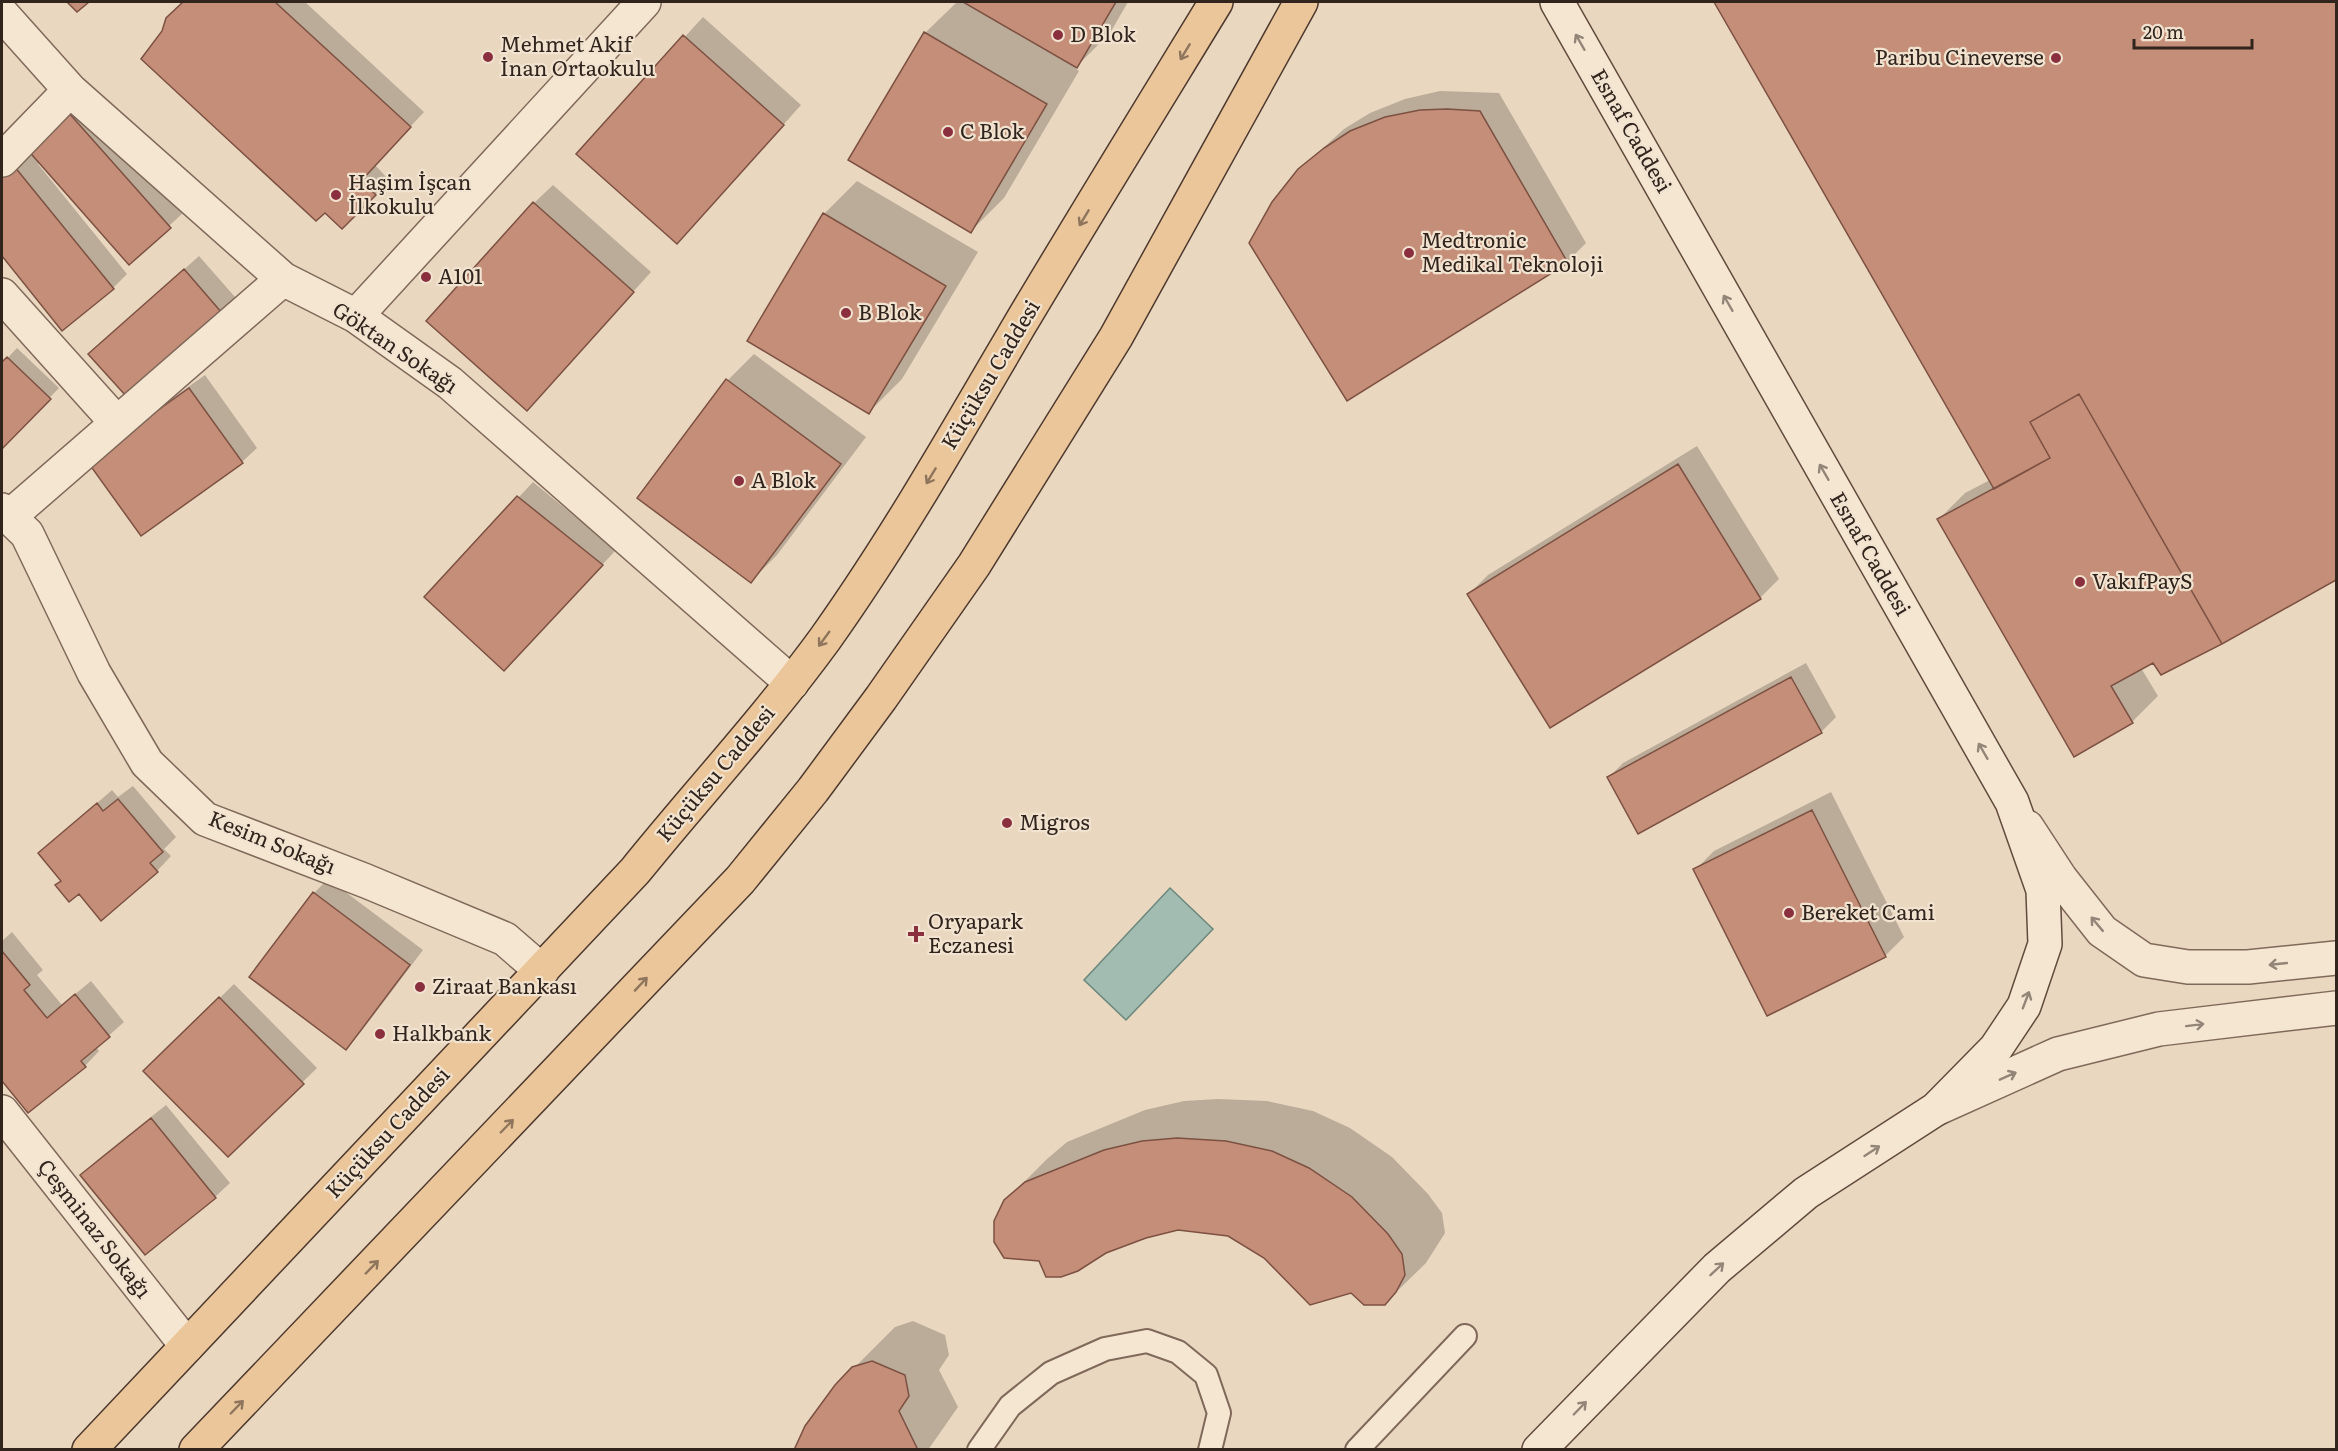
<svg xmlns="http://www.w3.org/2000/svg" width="2338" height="1451" font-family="Literata,serif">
  <rect width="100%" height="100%" fill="#e9d7c0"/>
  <path fill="#a3bcb1" stroke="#6b887d" stroke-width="1.5" d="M1170,888L1213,929L1126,1020L1084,980Z"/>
  <path fill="#0003" d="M185,2H305L424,112L375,165L389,180L342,227L163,31L167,19Z
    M957,2H1128L1110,33L1075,68L1079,71L1004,198L971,231L925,33Z
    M1716,2H2336V578L2222,643L2154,661L2141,668L2158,696L2132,722L1939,519L1965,493L1990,480Z
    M703,17L801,105L696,223L578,154Z
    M1440,91L1499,93L1586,243L1567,262L1347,399L1299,170L1344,129L1370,113L1405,99Z
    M83,98L184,212L129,263L40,162L38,164L127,274L113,288L62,328L2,253V175Z
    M857,181L978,252L902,379L869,412L824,214Z
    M553,185L651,272L527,409L534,203Z
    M199,256L235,297L221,312L90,354Z
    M17,348L59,388L2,447V364Z
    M754,354L866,437L777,555L751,581L639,498L728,380Z
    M205,375L257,448L242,462L104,447Z
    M1697,446L1779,579L1760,598L1469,594L1488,575Z
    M533,482L616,550L518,655L426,597Z
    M1806,663L1836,717L1821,732L1608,778L1623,763Z
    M133,786L176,837L164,849L171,856L157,871L79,892L63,880L40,853L112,790L118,797Z
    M1831,792L1904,937L1885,956L1695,870L1714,851Z
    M328,879L423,950L360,1033L346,1048L314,893Z
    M12,932L43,970L37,975L62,1005L91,981L124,1022L96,1047L99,1051L85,1066L28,1111L2,1079V941Z
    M234,984L317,1068L228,1155L145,1071Z
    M1218,1099L1267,1101L1313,1111L1350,1128L1392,1157L1428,1194L1442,1213L1445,1233L1426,1263L1385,1303L1265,1257L1228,1234L1178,1229L1040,1259L1006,1200L1047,1159L1067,1142L1145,1110L1184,1101Z
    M166,1105L230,1183L215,1197L145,1253L82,1175L96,1161Z
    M913,1321L945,1335L949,1355L939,1370L958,1407L928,1450H796L854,1368L895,1327Z"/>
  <path fill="#c48e79" stroke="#7d5142" stroke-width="1.5" d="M67,2H89L77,12Z
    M183,2H275L411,127L362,180L376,195L342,229L325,213L316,221L141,59L162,31L166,18Z
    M963,2H1116L1077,68Z
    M1714,2H2336V580L2222,644L2079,394L2030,422L2050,458L1994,489Z
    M924,32L1047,104L971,233L848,160Z
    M683,35L784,125L677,244L576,154Z
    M1447,109L1480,111L1568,263L1347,401L1249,243L1272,202L1298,169L1324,148L1350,131L1385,117L1420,110Z
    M68,112L171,228L129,265L26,148Z
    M14,166L114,289L62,331L2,256V176Z
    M533,202L634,292L527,411L426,321Z
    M823,213L946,286L869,414L747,341Z
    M184,269L222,313L126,396L88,354Z
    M7,357L51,399L2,449V362Z
    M726,379L841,464L751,583L637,498Z
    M189,388L243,463L141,536L87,461Z
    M2079,394L2222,644L2161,675L2153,663L2111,686L2133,723L2074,757L1937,519L2050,458L2030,422Z
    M1678,464L1761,599L1550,728L1467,594Z
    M517,496L603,565L504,671L424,597Z
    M1791,677L1822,733L1638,834L1607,777Z
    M118,799L163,852L150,863L158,872L101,921L79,894L69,902L55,885L61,881L38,853L97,803L103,811Z
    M1812,810L1886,957L1767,1016L1693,869Z
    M313,892L410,965L346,1050L249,977Z
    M2,951L30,985L24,990L47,1018L75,994L110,1037L81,1061L86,1067L28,1113L2,1081Z
    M219,997L304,1084L228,1157L143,1071Z
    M151,1118L216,1198L145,1255L80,1175Z
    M1177,1138L1226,1141L1272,1151L1309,1168L1352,1197L1388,1234L1402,1254L1405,1275L1396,1292L1385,1305H1364L1351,1293L1310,1305L1264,1258L1228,1236L1178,1230L1146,1238L1106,1253L1078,1271L1061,1277H1046L1039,1261L1004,1258L994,1242V1221L1004,1200L1025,1182L1104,1150L1142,1141Z
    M872,1361L905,1375L909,1396L899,1411L918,1450H794L805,1426L835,1385L852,1367Z"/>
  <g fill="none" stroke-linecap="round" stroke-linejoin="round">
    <defs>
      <path id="service" d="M979,1450L1010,1406L1051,1373L1105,1349L1147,1341L1178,1352L1206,1375L1219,1413L1210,1450
        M1357,1450L1465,1336"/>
      <path id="minor" d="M2,14L70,90L283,279L356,316L450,383L792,683
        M2,160L70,90
        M2,295L117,423
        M356,316L644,2
        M2,510L27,534L94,673L147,763L205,819L366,881L505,939L542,971
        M9,517L283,279
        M2,1112L187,1346"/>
      <path id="tertiary" d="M2027,827L2061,879L2102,931L2144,960L2188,967H2248L2336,958
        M1938,1108L2058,1054L2159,1029L2336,1008"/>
      <path id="secondary" d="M1539,1450L1717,1268L1806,1193L1936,1109L1996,1048L2024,1006L2045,944L2043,890L2012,802L1557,2"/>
      <path id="primary" d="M89,1450L635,871C698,793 766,720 825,639C896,539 957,432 1019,326C1084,217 1150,110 1216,2
        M196,1450L740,880L813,790L881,698L974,565L1116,337L1301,2"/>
    </defs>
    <use href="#service" stroke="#80695a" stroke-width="26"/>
    <use href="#minor" stroke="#80695a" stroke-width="36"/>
    <use href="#tertiary" stroke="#80695a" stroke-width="36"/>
    <use href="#secondary" stroke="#624b3d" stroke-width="36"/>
    <use href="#primary" stroke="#4e392e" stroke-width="36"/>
    <use href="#service" stroke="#f5e6d2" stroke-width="22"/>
    <use href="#minor" stroke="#f5e6d2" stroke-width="33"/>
    <use href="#tertiary" stroke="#f5e6d2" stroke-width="33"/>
    <use href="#secondary" stroke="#f5e6d2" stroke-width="33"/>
    <use href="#primary" stroke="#eac69a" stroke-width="33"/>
  </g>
  <defs><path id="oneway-shaft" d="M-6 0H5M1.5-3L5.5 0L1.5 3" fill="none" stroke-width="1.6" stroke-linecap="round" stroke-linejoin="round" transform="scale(1.5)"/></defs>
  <g stroke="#938578">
    <use href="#oneway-shaft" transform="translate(1580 42) rotate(-120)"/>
    <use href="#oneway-shaft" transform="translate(1728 303) rotate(-120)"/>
    <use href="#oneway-shaft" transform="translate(1824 472) rotate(-120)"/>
    <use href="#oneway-shaft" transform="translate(1983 751) rotate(-120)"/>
    <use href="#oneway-shaft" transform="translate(2097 924) rotate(-130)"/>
    <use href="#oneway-shaft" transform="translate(2278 964) rotate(174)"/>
    <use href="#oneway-shaft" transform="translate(2026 1000) rotate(-69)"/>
    <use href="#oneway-shaft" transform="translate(2195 1025) rotate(-7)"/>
    <use href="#oneway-shaft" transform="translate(2008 1076) rotate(-24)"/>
    <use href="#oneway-shaft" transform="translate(1872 1151) rotate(-33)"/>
    <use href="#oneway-shaft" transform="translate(1717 1269) rotate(-43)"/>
    <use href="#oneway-shaft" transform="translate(1580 1408) rotate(-46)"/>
  </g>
  <g stroke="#8e755c">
    <use href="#oneway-shaft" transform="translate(1185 52) rotate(121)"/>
    <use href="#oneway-shaft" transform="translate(1084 218) rotate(121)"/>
    <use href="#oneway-shaft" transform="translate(931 476) rotate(121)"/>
    <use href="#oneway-shaft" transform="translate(824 639) rotate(126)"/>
    <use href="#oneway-shaft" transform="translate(641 984) rotate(-47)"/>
    <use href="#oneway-shaft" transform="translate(507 1126) rotate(-46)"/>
    <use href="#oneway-shaft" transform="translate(372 1267) rotate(-46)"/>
    <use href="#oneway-shaft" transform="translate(237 1407) rotate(-46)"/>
  </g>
  <g fill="#8a2f3d" stroke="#f1e3cf" stroke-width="2">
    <circle cx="1058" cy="35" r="6"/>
    <circle cx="488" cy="57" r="6"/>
    <circle cx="2056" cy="58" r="6"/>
    <circle cx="948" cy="132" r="6"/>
    <circle cx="336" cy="195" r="6"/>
    <circle cx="1409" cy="253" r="6"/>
    <circle cx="426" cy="277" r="6"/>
    <circle cx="846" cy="313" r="6"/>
    <circle cx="739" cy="481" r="6"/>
    <circle cx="2080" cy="582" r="6"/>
    <circle cx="1007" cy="823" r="6"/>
    <circle cx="1789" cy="913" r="6"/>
    <path d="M913 925h6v6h6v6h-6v6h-6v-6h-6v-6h6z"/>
    <circle cx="420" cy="987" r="6"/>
    <circle cx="380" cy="1034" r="6"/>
  </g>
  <g text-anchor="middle" stroke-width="4.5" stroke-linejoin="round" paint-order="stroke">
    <g font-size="21" fill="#31241d" stroke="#f1e3cf" text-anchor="start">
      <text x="1070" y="42">D Blok</text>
      <text x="500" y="52">Mehmet Akif<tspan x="500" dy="24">İnan Ortaokulu</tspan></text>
      <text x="2044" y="65" text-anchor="end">Paribu Cineverse</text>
      <text x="960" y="139">C Blok</text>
      <text x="348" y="190">Haşim İşcan<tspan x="348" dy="24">İlkokulu</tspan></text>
      <text x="1421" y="248">Medtronic<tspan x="1421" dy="24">Medikal Teknoloji</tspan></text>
      <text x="438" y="284">A101</text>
      <text x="858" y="320">B Blok</text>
      <text x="751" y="488">A Blok</text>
      <text x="2092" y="589">VakıfPayS</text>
      <text x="1019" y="830">Migros</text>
      <text x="1801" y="920">Bereket Cami</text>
      <text x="928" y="929">Oryapark<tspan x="928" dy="24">Eczanesi</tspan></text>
      <text x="432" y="994">Ziraat Bankası</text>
      <text x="392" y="1041">Halkbank</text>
    </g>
    <g font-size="21" fill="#31241d" stroke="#f1e3cf">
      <text transform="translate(1631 131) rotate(60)" y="7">Esnaf Caddesi</text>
      <text transform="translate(395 348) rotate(34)" y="7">Göktan Sokağı</text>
      <text transform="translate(991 375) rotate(-59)" y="7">Küçüksu Caddesi</text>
      <text transform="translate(1870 554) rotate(60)" y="7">Esnaf Caddesi</text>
      <text transform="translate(716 774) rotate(-50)" y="7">Küçüksu Caddesi</text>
      <text transform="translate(272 843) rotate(22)" y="7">Kesim Sokağı</text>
      <text transform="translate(388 1133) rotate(-47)" y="7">Küçüksu Caddesi</text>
      <text transform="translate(94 1229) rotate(52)" y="7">Çeşminaz Sokağı</text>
    </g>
  </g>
  <rect width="2338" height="1451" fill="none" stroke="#31241d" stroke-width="6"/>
  <path d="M2134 39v9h118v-9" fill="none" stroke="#31241d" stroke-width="3"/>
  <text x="2143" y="39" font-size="18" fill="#31241d" stroke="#f1e3cf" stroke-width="4.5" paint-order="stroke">20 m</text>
</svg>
